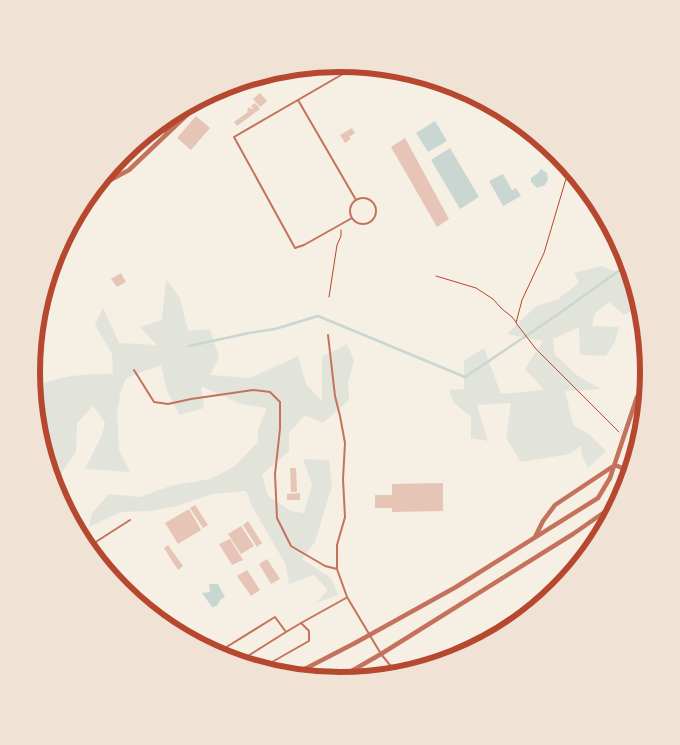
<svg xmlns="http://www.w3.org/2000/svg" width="680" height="745" font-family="Mulish,sans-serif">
  <rect width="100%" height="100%" fill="#f6efe4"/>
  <path fill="#e2e4dc" d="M601,266L630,277L636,309L624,315L609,302L595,313L592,326L619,327L615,342L606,356L580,355L579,327L553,339L555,355L578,376L601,389L565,391L573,425L589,434L606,451L588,468L582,456L581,446L570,454L521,462L506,438L511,403L477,405L488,441L471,438V417L454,403L449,390L464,389V361L484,348L501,394L544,390L525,369L543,341L507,334L535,307L558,299L579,283L574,273Z
    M166,279L180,298L188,331L210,329L219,357L210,375L250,378L298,356L306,384L322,401V357L347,344L354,360L348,383L349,400L323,423L305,415L289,433V451L262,475L268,496L291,511L304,513L312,485L303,459L329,460L332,486L315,542L302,559L331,578L338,595L316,603L328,590L314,575L289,584L286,565L252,506L246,491L212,494L177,506L150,511L121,512L89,527L92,513L109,494L140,497L170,486L210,479L234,467L258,442V430L267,408L241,404L201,386L204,408L179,415L166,388L161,365L126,378L120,395L117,415L119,450L130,472L85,469L102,435L105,423L93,406L77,423L76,452L61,474L50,469L34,387C61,375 84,374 113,374L112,354L95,325L103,308L119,343L157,345L140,327L162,320Z"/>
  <path fill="#c9d6d2" d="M435,121L447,141L428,152L416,133Z
    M450,148L479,197L460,209L431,160Z
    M541,169L547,173L548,179L545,185L537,188L531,182V178L538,173Z
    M503,174L512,190L516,188L521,196L503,206L489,181Z
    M209,584H218L225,597L220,600L217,606L212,607L202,593L210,592Z"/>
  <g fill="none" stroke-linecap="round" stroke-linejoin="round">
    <path stroke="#c9d6d2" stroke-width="2.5" d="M189,346L249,333L275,329L318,316L465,377L557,315L627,265"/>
  </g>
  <path fill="#e6c5b7" d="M260,93L267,101L260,107L253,99Z
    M255,103L260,109L237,126L234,122L248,112L247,110L249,107L251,109L253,108L251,106Z
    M196,116L210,128L191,150L177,138Z
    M352,128L355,133L349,137L351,139L345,143L340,135Z
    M405,138L449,219L437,227L391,147Z
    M121,273L126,282L117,287L111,279Z
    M290,468H296L297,492H291Z
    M443,483V511L392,512V508H375V495H392V484Z
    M300,493V500H287V494Z
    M195,505L208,525L203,528L190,508Z
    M189,509L201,530L178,544L165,523Z
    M248,521L262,543L257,547L243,525Z
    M241,526L254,546L241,554L228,534Z
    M230,539L243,560L232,565L219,544Z
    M168,545L183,566L178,570L164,548Z
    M267,559L280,579L271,584L259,564Z
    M247,570L260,590L251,596L237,576Z"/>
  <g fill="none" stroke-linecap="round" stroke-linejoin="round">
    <path stroke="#b5482f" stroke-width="1" d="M559,155L568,172L544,253L522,300L516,323L536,349L619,432
      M436,276L476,288L493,299L501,308L512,317L516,322
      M329,297L337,245L341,236V230"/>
    <path stroke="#c5725c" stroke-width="2" d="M298,100L356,200
      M350 211a13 13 0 1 1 26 0a13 13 0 1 1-26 0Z
      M352,218L304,245L295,248L234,137L355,67
      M328,335L335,396L340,416L345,443L343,479L345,517L337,545V569L347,597L381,654L394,670
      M134,370L154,402L168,404L191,399L253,390L270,392L280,402V429L275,474L277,518L291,546L325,566L337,569
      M91,545L130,520
      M286,632L301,623
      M224,658L220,651L275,617L286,632L240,661
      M265,666L309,641V631L301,623L346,598"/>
    <path stroke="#c5725c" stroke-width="4.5" d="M154,132L169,130
      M101,185L129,170L190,112L197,104
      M535,537L543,521L555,505L615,465L629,471
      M297,673L355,643L456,587L598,498L610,478L637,397L645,391
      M336,680L381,654L573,534L606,511L624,491L626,486"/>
  </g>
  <path d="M0 0H680V745H0ZM40 372a300 300 0 1 1 600 0a300 300 0 1 1-600 0Z" fill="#f1e2d6" fill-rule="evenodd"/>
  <path fill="none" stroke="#b5482f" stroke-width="6" d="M40 372a300 300 0 1 1 600 0a300 300 0 1 1-600 0Z"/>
</svg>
